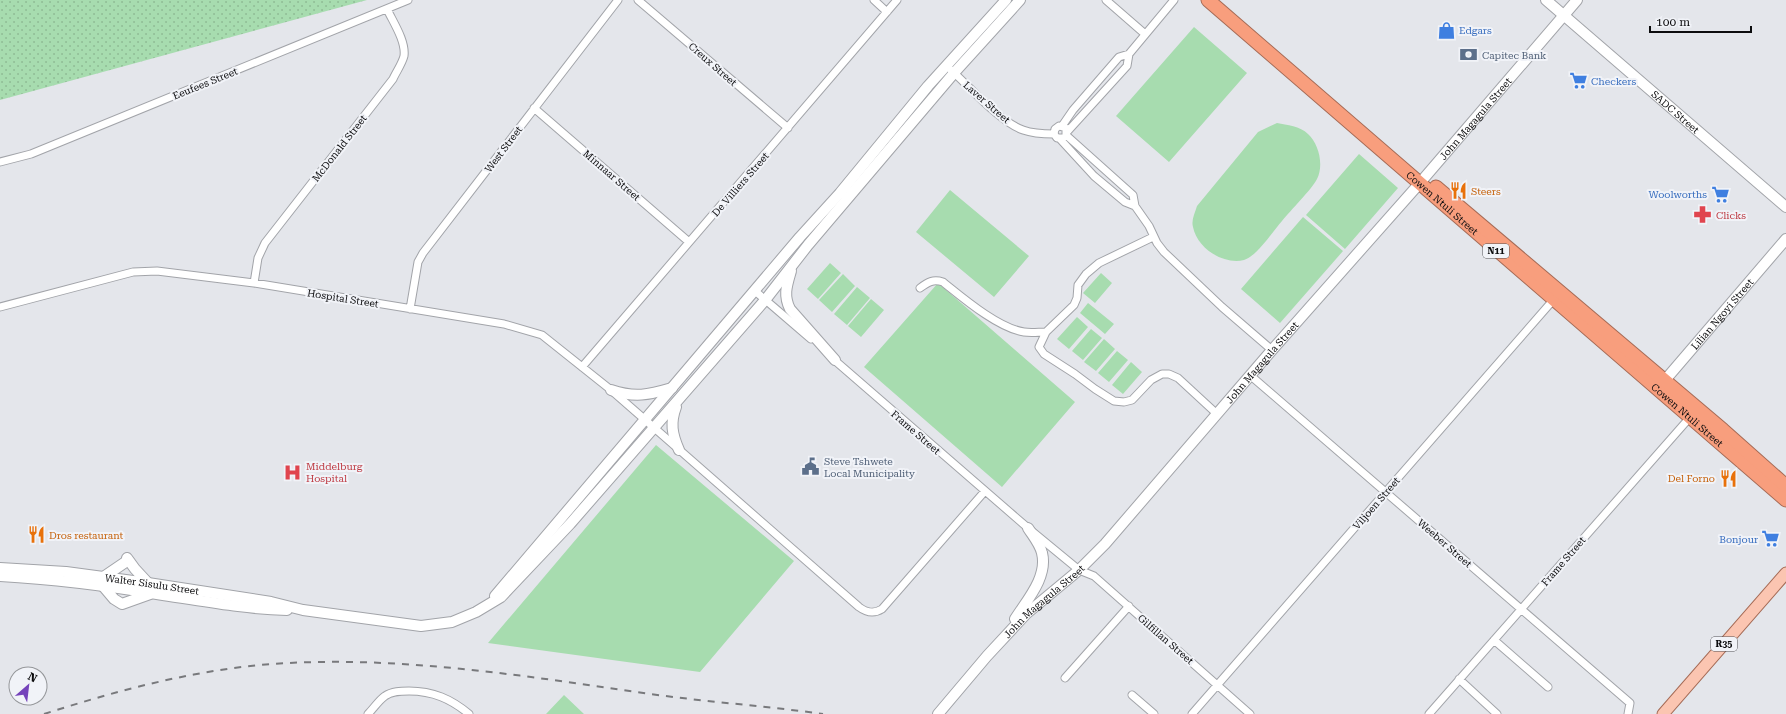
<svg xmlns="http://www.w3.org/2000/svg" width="1786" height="714" font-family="'Roboto Serif',serif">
  <defs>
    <pattern id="grass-dots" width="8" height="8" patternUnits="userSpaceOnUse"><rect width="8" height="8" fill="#a7dcaf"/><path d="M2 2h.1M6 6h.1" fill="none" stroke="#8fbc95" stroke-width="1.8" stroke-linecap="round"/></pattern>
  </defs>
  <rect width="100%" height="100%" fill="#e4e6eb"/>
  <path fill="url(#grass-dots)" d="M0,0H367L0,100Z"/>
  <path fill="#a7dcaf" d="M1194,27L1247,73L1169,162L1116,116Z
    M1277,123C1287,125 1300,126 1308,134C1319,144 1324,165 1317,179C1312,189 1290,211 1282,221C1273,231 1257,256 1244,260C1223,265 1197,248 1193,227C1191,220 1195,213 1197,206L1258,132Z
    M1359,154L1398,188L1345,249L1306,215Z
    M950,190L1029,256L994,297L916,232Z
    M1303,217L1343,251L1280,323L1241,289Z
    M830,263L841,273L818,299L807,289Z
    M1101,273L1112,283L1095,303L1083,293Z
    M843,274L855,286L832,312L819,300Z
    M938,283L1075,402L1002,487L864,367Z
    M857,287L870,298L847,325L834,314Z
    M871,299L884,310L861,337L848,326Z
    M1088,303L1114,324L1105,334L1080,313Z
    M1077,317L1088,327L1069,349L1057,339Z
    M1091,329L1102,338L1083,360L1072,351Z
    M1104,339L1115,349L1096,371L1084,362Z
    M1117,351L1128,360L1109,382L1098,373Z
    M1131,362L1142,372L1123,394L1112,385Z
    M656,445L794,561L700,672L488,643Z
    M564,695L584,714H546Z"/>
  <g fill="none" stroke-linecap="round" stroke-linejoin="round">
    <defs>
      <path id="street" d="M638,0L788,128
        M874,0L887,12
        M1106,0L1145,34
        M951,70C970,87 1000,122 1023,130C1034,134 1044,134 1054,134
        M534,108L689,242
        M1062,126L1073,110L1119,57L1129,54
        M1067,132L1127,66L1129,54L1174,0
        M1063,138H1057L1054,134L1055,129L1059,126L1066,128V135L1133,195L1135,206
        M1060,139L1094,176L1125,202L1135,206L1149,226L1157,243L1164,252L1222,307L1272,350
        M0,162L31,154L408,0
        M1153,237L1099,263L1086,274L1078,285L1077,298L1074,305L1046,332L1039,347L1044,354L1075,374L1095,389L1114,401L1124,402L1132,400L1151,380L1162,374H1169L1178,378L1217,414
        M254,283L258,258L265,243L393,79C396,72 402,64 404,56C406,41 393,22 387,9
        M920,288C928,282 933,279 943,282C963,298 998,328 1024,332C1031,333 1039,332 1046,332
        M755,291L811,339
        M0,307L133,272L157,271L254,283L504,324L542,335L611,390L859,607C867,613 874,614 882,609L985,491
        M410,309L418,262L423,253L618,0
        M832,358L1028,528L1079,570L1094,576L1250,714
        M582,367L897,0
        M1251,376L1630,703L1628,714
        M1494,640L1548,687
        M1065,678L1129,606
        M1459,679L1497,714
        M1132,695L1154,714
        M368,714C374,708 379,700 385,696C392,691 401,691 409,691C433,691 451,699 469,714
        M1192,714L1555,298
        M1429,714L1692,415"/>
      <g id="secondary">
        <path id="s1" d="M1546,0L1786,207"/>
        <path d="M791,271C787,285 783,295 790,309L835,360"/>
        <path id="s2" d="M1660,386L1786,239"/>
        <path d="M611,390C635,398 648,395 672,388"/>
        <path d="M676,407C670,423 672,434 679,450"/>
        <path d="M127,558L135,569L148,583"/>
        <path id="s3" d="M0,568L66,572L148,583L271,602L303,610L421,626L452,622L476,612L501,597L570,524L766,299L808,245L954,73L1020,0"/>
        <path d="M0,576C55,579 109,586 163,595C204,601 245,609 287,610"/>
        <path d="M102,578L127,561"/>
        <path d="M103,586L114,599L122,604L150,594"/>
        <path d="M495,596L800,237L840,193L928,86L1006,0"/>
        <path d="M1015,619C1027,600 1048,577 1042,553C1040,544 1033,536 1028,528"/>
        <path id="s4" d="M938,714L987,656L1026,614L1079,570L1105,544L1272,350L1419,184L1577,0"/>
      </g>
      <path id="primary" d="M1663,714L1786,573"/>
      <g id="highway">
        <path id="s5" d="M1208,0L1786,500"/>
        <path d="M1436,187L1723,430L1786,486"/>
      </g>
    </defs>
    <use href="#street" stroke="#a2a4a9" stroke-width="9"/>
    <use href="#secondary" stroke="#a2a4a9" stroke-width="12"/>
    <use href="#primary" stroke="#a56b56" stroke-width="13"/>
    <use href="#highway" stroke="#a56b56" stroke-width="15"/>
    <use href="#street" stroke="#fff" stroke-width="7"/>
    <use href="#secondary" stroke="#fff" stroke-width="10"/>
    <use href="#primary" stroke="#fbc5b1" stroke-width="11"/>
    <use href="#highway" stroke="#f89e7d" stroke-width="13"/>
    <path stroke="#78797c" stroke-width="2" stroke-dasharray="7 7" stroke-linecap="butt" d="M44,714C119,690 194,670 272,664C399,655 525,676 650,694C708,702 766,706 823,714"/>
  </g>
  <defs>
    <symbol id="shop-bare" viewBox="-9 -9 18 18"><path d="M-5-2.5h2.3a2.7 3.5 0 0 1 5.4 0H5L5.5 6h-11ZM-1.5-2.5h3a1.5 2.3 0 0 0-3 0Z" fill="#3f7fe0" stroke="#f1f3f8" stroke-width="2.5" paint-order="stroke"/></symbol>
    <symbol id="bank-bare" viewBox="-9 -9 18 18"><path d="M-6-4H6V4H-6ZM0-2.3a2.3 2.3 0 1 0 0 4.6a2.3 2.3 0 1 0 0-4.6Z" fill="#5c6f8a" stroke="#f1f3f8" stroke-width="2.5" paint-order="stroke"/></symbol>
    <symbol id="supermarket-bare" viewBox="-9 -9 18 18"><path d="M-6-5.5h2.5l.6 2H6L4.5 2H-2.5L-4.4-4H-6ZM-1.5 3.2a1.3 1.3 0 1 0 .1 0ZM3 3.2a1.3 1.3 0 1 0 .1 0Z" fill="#3f7fe0" stroke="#f1f3f8" stroke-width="2.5" paint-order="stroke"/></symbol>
    <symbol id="restaurant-bare" viewBox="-9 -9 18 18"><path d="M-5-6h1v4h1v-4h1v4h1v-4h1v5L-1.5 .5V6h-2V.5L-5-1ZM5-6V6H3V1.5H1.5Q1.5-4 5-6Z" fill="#e8710a" stroke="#f1f3f8" stroke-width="2.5" paint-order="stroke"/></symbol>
    <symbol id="pharmacy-bare" viewBox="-9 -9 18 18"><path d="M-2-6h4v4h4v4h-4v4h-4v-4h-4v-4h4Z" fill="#e0444e" stroke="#f1f3f8" stroke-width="2.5" paint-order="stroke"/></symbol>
    <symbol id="civic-bare" viewBox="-9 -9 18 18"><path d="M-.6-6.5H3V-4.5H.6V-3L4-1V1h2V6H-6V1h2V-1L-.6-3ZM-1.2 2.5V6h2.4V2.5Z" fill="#5c6f8a" stroke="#f1f3f8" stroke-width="2.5" paint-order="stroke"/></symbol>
    <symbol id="hospital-bare" viewBox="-9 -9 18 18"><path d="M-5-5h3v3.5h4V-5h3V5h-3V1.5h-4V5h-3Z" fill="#e0444e" stroke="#f1f3f8" stroke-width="2.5" paint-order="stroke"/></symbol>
  </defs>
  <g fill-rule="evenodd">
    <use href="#shop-bare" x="1434" y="18" width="25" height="25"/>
    <use href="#bank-bare" x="1456" y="42" width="25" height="25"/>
    <use href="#supermarket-bare" x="1566" y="68" width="25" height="25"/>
    <use href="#restaurant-bare" x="1446" y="178" width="25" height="25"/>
    <use href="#supermarket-bare" x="1708" y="182" width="25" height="25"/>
    <use href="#pharmacy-bare" x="1690" y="202" width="25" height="25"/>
    <use href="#civic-bare" x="798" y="454" width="25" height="25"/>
    <use href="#hospital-bare" x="280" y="460" width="25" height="25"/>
    <use href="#restaurant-bare" x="1716" y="466" width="25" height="25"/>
    <use href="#restaurant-bare" x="24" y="522" width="25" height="25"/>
    <use href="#supermarket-bare" x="1758" y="526" width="25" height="25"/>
  </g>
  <g text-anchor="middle" stroke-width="4" stroke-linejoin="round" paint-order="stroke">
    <g fill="#f1f3f8" stroke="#515154" stroke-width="1">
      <rect x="1483" y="244" width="26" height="14" rx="3"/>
      <rect x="1711" y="637" width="26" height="14" rx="3"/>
    </g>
    <g font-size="9" font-weight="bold" fill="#0c0c0e">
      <text x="1496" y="254">N11</text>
      <text x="1724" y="647">R35</text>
    </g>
    <g font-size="10" fill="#366cbe" stroke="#f1f3f8" text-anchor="start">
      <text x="1459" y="34">Edgars</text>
      <text x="1591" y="85">Checkers</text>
      <text x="1707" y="198" text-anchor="end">Woolworths</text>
      <text x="1758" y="543" text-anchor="end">Bonjour</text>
    </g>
    <g font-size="10" fill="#4e5e75" stroke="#f1f3f8" text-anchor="start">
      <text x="1482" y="59">Capitec Bank</text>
      <text x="824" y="465">Steve Tshwete<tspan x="824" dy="12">Local Municipality</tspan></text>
    </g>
    <g font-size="10" fill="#0c0c0e" stroke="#f1f3f8">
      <text transform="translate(713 64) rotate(41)" y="4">Creux Street</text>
      <text transform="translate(205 83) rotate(-22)" y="4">Eeufees Street</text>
      <text transform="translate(987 102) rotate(41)" y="4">Laver Street</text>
      <text dy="4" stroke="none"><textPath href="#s1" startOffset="171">SADC Street</textPath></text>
      <text dy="4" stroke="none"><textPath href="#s4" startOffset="803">John Magagula Street</textPath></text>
      <text transform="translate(339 148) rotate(-52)" y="4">McDonald Street</text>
      <text transform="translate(503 149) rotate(-53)" y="4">West Street</text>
      <text transform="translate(612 175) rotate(41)" y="4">Minnaar Street</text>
      <text transform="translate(740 184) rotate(-49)" y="4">De Villiers Street</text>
      <text dy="4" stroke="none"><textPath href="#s5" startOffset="310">Cowen Ntuli Street</textPath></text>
      <text transform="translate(343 298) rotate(9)" y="4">Hospital Street</text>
      <text dy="4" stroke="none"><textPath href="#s2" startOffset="95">Lilian Ngoyi Street</textPath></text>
      <text dy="4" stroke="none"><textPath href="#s4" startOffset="479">John Magagula Street</textPath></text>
      <text dy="4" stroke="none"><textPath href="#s5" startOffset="634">Cowen Ntuli Street</textPath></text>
      <text transform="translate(916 432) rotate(41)" y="4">Frame Street</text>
      <text transform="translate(1376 503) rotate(-49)" y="4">Viljoen Street</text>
      <text transform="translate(1445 543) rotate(41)" y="4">Weeber Street</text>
      <text transform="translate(1563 561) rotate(-49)" y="4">Frame Street</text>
      <text dy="4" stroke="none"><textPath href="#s3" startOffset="153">Walter Sisulu Street</textPath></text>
      <text dy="4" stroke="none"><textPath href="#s4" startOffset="155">John Magagula Street</textPath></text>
      <text transform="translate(1166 639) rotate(41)" y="4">Gilfillan Street</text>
    </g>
    <g font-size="10" fill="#c56008" stroke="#f1f3f8" text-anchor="start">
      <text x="1471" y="195">Steers</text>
      <text x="1715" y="482" text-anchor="end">Del Forno</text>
      <text x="49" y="539">Dros restaurant</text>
    </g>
    <g font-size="10" fill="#be3a42" stroke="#f1f3f8" text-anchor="start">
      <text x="1716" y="219">Clicks</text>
      <text x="306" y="470">Middelburg<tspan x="306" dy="12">Hospital</tspan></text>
    </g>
  </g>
  <g transform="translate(28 686) rotate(28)"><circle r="19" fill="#f1f3f8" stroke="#95979a"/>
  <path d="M0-3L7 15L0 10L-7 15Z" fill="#7543bb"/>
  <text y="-6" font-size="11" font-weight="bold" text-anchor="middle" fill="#0c0c0e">N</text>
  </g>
  <path d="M1650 26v6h101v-6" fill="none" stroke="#0c0c0e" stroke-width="2"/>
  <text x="1656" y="26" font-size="12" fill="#0c0c0e" stroke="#f1f3f8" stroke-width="3" paint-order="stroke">100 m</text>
</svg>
